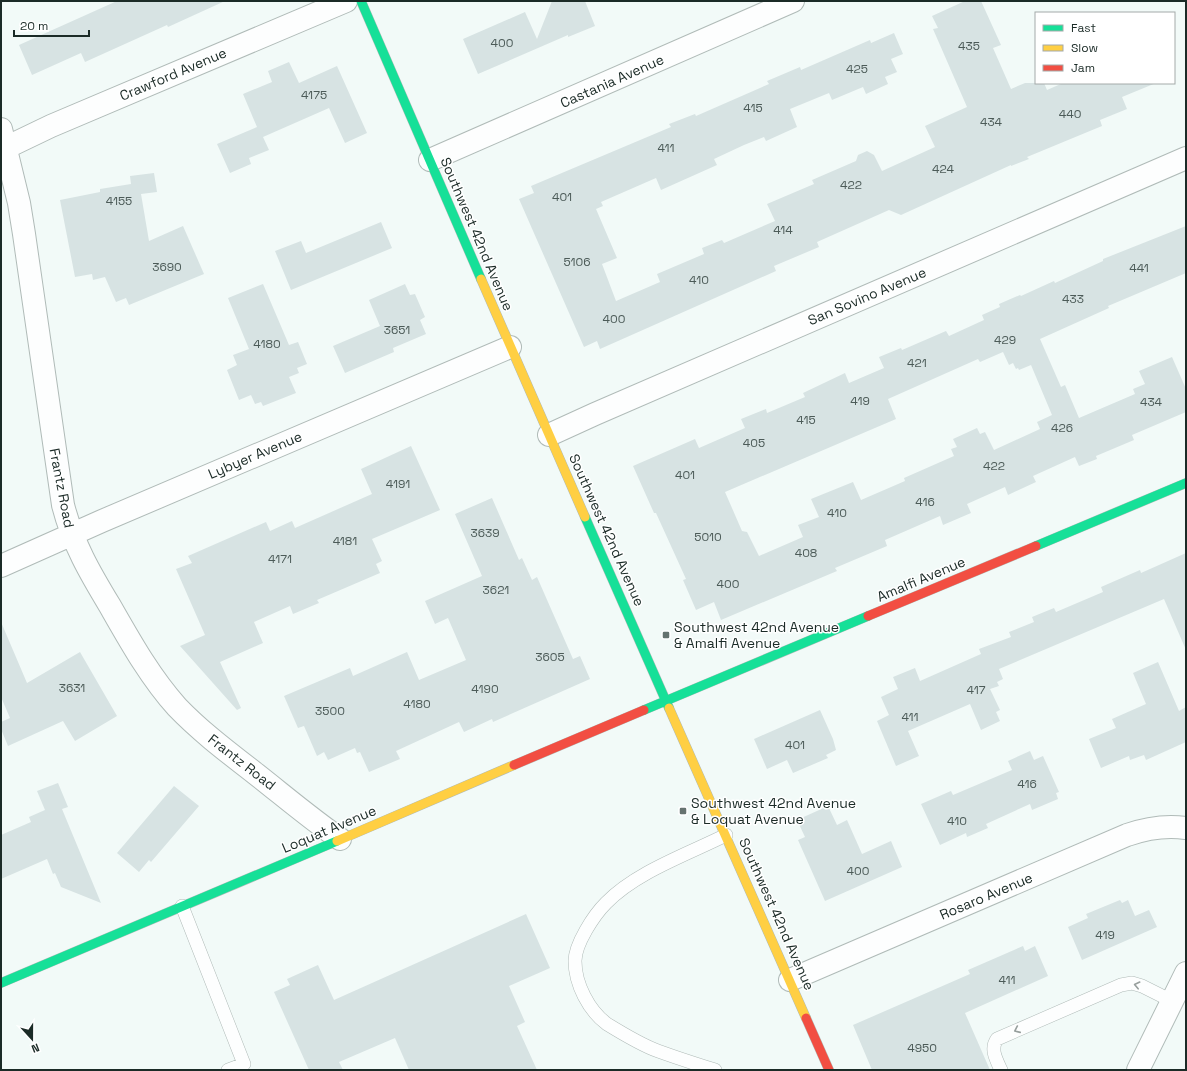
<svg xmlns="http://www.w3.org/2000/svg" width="1187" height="1071" font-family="'Space Grotesk',sans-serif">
  <rect width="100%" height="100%" fill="#f2faf8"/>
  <path fill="#d7e3e3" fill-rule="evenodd" d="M117,1H225L168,27L167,25L85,62L81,53L32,75L19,45Z
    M552,1H585L595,26L568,37V35L478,74L463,39L525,12L537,39Z
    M965,1H981L1001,45L993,48L1011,89L1025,83H1044L1047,90L1063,83H1156L1122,97L1127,109L1100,120L1102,126L1027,157L1029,159L1011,166V165L901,215L889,210L817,242L819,247L774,266L776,271L600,349L597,341L584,347L519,199L534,193L531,186L671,127L669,124L695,114L696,116L769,84L767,81L800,67L801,70L870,40L871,43L894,33L903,54L891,59L897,72L885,77L888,84L866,94L863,87L832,100L829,93L790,109L797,127L766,141L764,137L744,145L714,159L717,165L661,190L656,178L601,202L603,206L596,209L617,258L602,264L616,301L660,282L657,274L704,254L702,248L722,240L724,243L775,221L767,204L814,184L812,180L856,161L858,155L867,151L874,155L882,171L935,147L925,126L967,107L933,29L938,28L932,16Z
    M289,62L299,83L337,66L367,133L345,143L329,108L263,137L269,150L249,158L251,164L230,173L217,144L257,127L243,94L272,82L268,71Z
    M154,173L157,192L141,194L149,241L183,226L204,274L129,305L126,298L116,302L105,277L93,280L92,274L75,277L60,200L100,192V189L131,184L130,176Z
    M381,222L392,248L291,290L275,251L301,241L306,253Z
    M1186,226V273L1108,306L1109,308L1040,339L1061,387L1065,385L1079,418L1135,394L1133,389L1145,384L1139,371L1172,357L1186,389V412L1132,435L1134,440L1096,456L1097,459L1079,466L1075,457L1033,476L1036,482L1008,495L1005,487L967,504L971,513L943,525L940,516L885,540L887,546L835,568L837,571L721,620L714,602L696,610L683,580L686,579L656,513H654L633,466L695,439L699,448L745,428L741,419L766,409L767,413L805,397L803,393L845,373L849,383L884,368L879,357L901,348L902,350L946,331L949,336L984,320L982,315L1000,307L999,304L1020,295L1021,296L1054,281L1055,283L1103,261V259ZM1003,352L1009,365L1013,363L1016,369L1018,368L1019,370L1031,365L1052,415L1037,422L1040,429L994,450L985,432L980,434L977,428L953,439L957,447L951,449L954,456L904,478L905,481L861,500L853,482L811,499L819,517L798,525L803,537L759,556L747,532L742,531L725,492L896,419L888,399L978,359L980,362Z
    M263,284L289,345L298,342L307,364L297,368L299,373L289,377L296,393L263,406L261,402L255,404L251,395L239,400L227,370L237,365L233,355L249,349L228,298Z
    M405,284L410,295L415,294L425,317L420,320L426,334L393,348L394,352L345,373L333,346L380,326L369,300Z
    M411,446L440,510L372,539L382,561L376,564L380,573L317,600L319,603L293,614L290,606L254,622L263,643L220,662L241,708L237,710L180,646L205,635L176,569L192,563L188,556L266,522L270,531L292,521L295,528L372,494L361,469Z
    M492,498L519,560L522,558L532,580L537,577L573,659L580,656L590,679L493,722L492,719L464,732L459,722L396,751L400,759L369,772L360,752L357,753L355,748L328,760L324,752L317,756L304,726L298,728L284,696L350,668L353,676L407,652L419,680L466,660L448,618L435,624L425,601L482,576L455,514Z
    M1186,553V650L1164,599L999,669L1003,679L997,682L999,686L990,689L1000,710L996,712L1000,721L981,730L970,704L908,731L919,756L896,766L877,721L889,715L881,697L898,689L893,677L915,668L920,681L981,654L979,649L1011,637L1009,632L1034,622L1032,617L1054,608L1056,612L1103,592L1101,587L1140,570L1141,573Z
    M1,622L27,683L80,652L117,716L75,741L63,721L8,746L1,729V722L10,718L1,697Z
    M1158,662L1179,711L1186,707V742L1146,760L1144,755L1130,760L1129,756L1101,768L1089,739L1116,728L1112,719L1146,704L1133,673Z
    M820,710L833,739L836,750L826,755L828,758L793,773L787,760L767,769L754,739Z
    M1030,751L1034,760L1043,756L1059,792L1056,793L1058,799L1032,810L1030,804L986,824L988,828L967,837L966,833L940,845L921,804L951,791L953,795L1012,770L1008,761Z
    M58,783L68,807L62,809L101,903L61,887L55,873L53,874L47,859L1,879V835L31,822L29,817L45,810L37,791Z
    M174,786L199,806L151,862L149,860L139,872L117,853Z
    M828,806L837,825L847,820L862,854L891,841L902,867L825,901L798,840L805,837L797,820Z
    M1120,900L1122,903L1128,900L1135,916L1149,910L1157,927L1082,960L1068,927L1088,918L1086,914Z
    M526,914L550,968L509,986L525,1022L517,1026L537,1070H409L395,1038L339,1062L343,1070H309L274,992L290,985L287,979L318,965L334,1000Z
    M1023,946L1025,951L1035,946L1048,976L965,1013L990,1070H872L853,1025L970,974L968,970Z"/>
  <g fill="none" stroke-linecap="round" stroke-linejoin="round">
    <defs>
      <path id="lane" d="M182,906L244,1064L228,1070
        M715,1070C696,1064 677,1058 658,1051C644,1046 620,1032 607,1024C589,1011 575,984 575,961C575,944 594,915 606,903C636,872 688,854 726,835
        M1001,1070C996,1059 990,1049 997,1039L1121,985L1132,983L1142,986L1172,1001"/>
      <path id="street" d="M1,129L19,203L24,234L63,505C73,544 90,573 110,606C130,641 150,677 177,707C201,732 229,753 256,774C284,796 311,819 340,839
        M1,150L51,126L346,1
        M430,160L793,1
        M549,435L595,414L1186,158
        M1,566L102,521L510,347
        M790,980L1127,835C1147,828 1165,825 1186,828
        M1138,1070L1186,973"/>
      <path id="fast" d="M361,1L481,279
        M585,517L669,708
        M1036,546L1186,483
        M644,710L868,616
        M1,983L337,841"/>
      <path id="slow" d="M481,279L585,517
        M669,708L806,1018
        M337,841L514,765"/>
      <path id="jam" d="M868,616L1036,546
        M514,765L644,710
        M806,1018L829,1070"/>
    </defs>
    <use href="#lane" stroke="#b0bbb8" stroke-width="14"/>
    <use href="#street" stroke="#b0bbb8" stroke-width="24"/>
    <use href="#fast" stroke="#b0bbb8" stroke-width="10"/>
    <use href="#slow" stroke="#b0bbb8" stroke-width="10"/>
    <use href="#jam" stroke="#b0bbb8" stroke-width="10"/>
    <use href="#lane" stroke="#fdfefe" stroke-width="13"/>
    <use href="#street" stroke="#fdfefe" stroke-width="22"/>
    <use href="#fast" stroke="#16e098" stroke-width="9"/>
    <use href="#slow" stroke="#ffcf43" stroke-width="9"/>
    <use href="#jam" stroke="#f24e42" stroke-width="9"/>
  </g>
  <defs><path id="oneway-chevron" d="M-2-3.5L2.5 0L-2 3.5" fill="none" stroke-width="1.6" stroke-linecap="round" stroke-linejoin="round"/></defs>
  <g stroke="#979f9d">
    <use href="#oneway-chevron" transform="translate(1137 985) rotate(-167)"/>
    <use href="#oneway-chevron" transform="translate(1017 1030) rotate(156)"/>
  </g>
  <g fill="#667370" stroke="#fff" stroke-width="1.5">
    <rect x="662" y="631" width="8" height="8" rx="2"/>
    <rect x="679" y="807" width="8" height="8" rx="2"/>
  </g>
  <g text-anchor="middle" stroke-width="3" stroke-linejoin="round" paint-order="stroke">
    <g font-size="12" fill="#4c5b58">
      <text x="502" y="47">400</text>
      <text x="969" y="50">435</text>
      <text x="857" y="73">425</text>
      <text x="314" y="99">4175</text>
      <text x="753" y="112">415</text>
      <text x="1070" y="118">440</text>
      <text x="991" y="126">434</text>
      <text x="666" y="152">411</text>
      <text x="943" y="173">424</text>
      <text x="851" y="189">422</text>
      <text x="562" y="201">401</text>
      <text x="119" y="205">4155</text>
      <text x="783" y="234">414</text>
      <text x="577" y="266">5106</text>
      <text x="167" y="271">3690</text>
      <text x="1139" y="272">441</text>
      <text x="699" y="284">410</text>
      <text x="1073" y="303">433</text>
      <text x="614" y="323">400</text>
      <text x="397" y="334">3651</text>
      <text x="1005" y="344">429</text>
      <text x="267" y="348">4180</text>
      <text x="917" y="367">421</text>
      <text x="860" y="405">419</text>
      <text x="1151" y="406">434</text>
      <text x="806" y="424">415</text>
      <text x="1062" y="432">426</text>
      <text x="754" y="447">405</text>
      <text x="994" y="470">422</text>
      <text x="685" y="479">401</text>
      <text x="398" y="488">4191</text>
      <text x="925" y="506">416</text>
      <text x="837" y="517">410</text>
      <text x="485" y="537">3639</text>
      <text x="708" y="541">5010</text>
      <text x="345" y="545">4181</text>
      <text x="806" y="557">408</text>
      <text x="280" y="563">4171</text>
      <text x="728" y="588">400</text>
      <text x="496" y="594">3621</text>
      <text x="550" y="661">3605</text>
      <text x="72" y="692">3631</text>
      <text x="485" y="693">4190</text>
      <text x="976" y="694">417</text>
      <text x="417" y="708">4180</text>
      <text x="330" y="715">3500</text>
      <text x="910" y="721">411</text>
      <text x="795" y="749">401</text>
      <text x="1027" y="788">416</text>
      <text x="957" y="825">410</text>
      <text x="858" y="875">400</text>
      <text x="1105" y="939">419</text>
      <text x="1007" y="984">411</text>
      <text x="922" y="1052">4950</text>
    </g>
    <g font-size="14" fill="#1b2b27" stroke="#fff">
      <text transform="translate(173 74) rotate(-23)" y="5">Crawford Avenue</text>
      <text transform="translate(612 81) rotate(-24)" y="5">Castania Avenue</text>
      <text transform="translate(477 234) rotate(67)" y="5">Southwest 42nd Avenue</text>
      <text transform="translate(867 296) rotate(-23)" y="5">San Sovino Avenue</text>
      <text transform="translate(255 455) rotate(-23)" y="5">Lybyer Avenue</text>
      <text transform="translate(62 488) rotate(79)" y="5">Frantz Road</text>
      <text transform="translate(607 530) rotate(66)" y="5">Southwest 42nd Avenue</text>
      <text transform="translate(921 579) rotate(-23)" y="5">Amalfi Avenue</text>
      <text transform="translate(242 762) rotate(38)" y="5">Frantz Road</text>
      <text transform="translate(329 829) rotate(-23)" y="5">Loquat Avenue</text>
      <text transform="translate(986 896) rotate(-23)" y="5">Rosaro Avenue</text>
      <text transform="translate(777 914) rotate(66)" y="5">Southwest 42nd Avenue</text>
    </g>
    <g font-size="14" fill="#1b2b27" stroke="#fff" text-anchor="start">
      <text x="674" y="632">Southwest 42nd Avenue<tspan x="674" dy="16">&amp; Amalfi Avenue</tspan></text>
      <text x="691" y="808">Southwest 42nd Avenue<tspan x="691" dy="16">&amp; Loquat Avenue</tspan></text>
    </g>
  </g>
  <rect width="1187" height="1071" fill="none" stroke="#1b2b27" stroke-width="4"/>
  <rect x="1035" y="12" width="140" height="72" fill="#ffffff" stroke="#a4aaa9"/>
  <rect x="1043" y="25" width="20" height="6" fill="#16e098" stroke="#a4aaa9"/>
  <text x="1071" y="32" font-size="12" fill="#1b2b27">Fast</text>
  <rect x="1043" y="45" width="20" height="6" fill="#ffcf43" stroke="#a4aaa9"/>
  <text x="1071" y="52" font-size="12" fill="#1b2b27">Slow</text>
  <rect x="1043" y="65" width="20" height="6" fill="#f24e42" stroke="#a4aaa9"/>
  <text x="1071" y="72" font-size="12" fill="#1b2b27">Jam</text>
  <g transform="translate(32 1039) rotate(159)" stroke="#ffffff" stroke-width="3" paint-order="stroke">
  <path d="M0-3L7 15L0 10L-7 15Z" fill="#1b2b27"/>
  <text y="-6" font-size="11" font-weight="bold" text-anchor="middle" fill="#1b2b27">N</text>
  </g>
  <path d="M14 30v6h75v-6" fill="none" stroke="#1b2b27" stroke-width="2"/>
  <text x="20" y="30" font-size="12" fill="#1b2b27" stroke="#ffffff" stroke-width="3" paint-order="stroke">20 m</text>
</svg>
